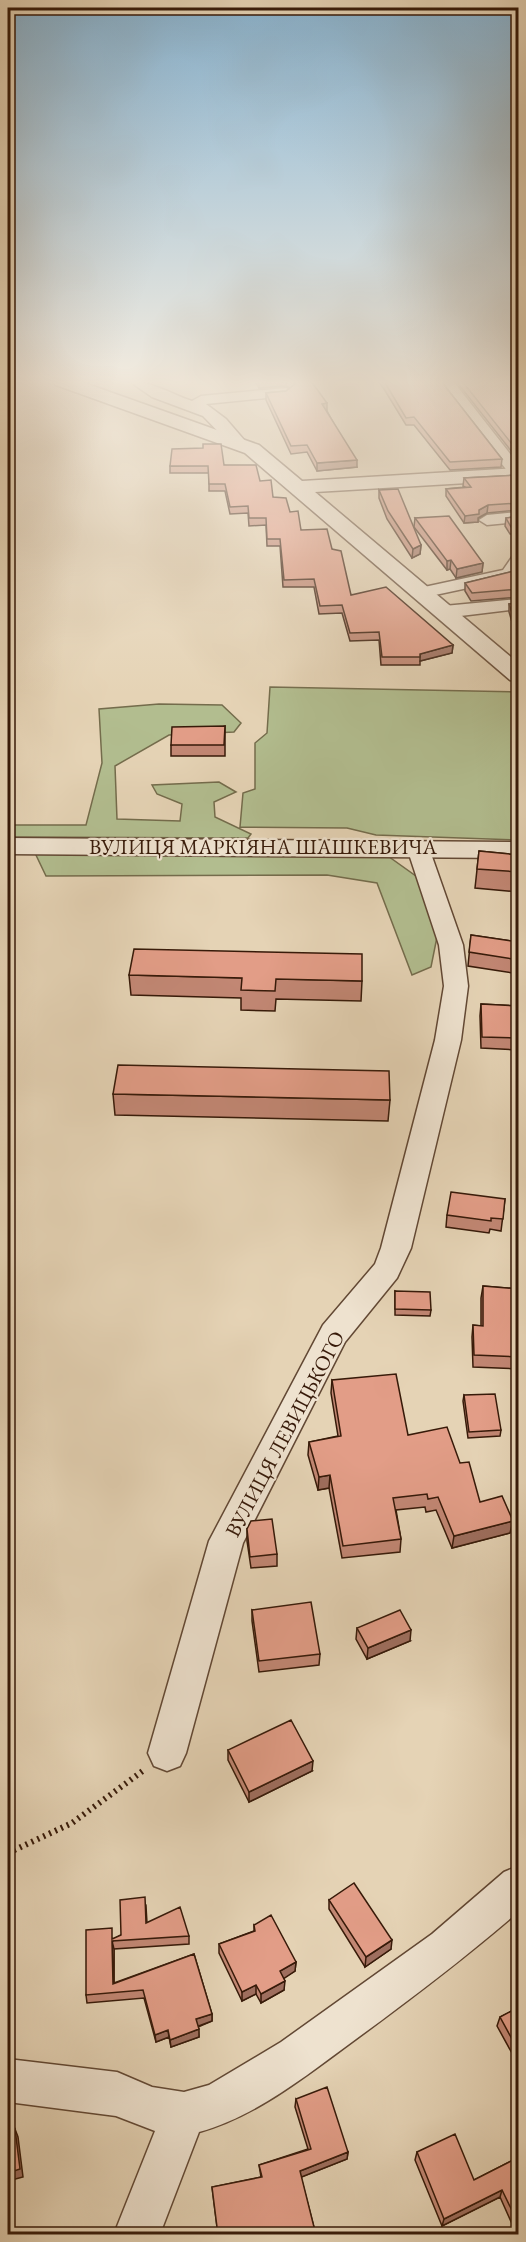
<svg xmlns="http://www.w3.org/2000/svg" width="526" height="2242" font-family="'EB Garamond',serif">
  <rect width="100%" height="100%" fill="#e5d3b5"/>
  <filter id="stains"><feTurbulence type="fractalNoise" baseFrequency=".00333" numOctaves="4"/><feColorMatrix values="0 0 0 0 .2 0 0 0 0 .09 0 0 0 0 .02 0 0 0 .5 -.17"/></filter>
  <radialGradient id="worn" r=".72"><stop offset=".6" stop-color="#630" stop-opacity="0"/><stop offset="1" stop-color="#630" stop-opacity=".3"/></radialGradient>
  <path fill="#b2bd8f" stroke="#746c4c" stroke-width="1.5" d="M270,687L518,692V840L376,835L347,828L240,827L243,793L255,789V743L267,733Z
    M159,704L222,705L241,723L234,732L169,735L115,766L117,819L180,821L182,804L157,794L152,785L219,782L236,792L214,802L215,817L251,834L248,838L8,837V825H86L102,763L99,709Z
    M35,853L385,854L420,879L438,932L431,967L412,975L377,883L327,875L46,876Z"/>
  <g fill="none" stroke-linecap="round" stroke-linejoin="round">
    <defs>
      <path id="minor" d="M129,381C151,381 171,394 192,401L201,396L286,388L293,392L286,396L206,404L226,419L245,441L247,444L239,449L233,447L203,416L152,397Z
        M438,381H453L518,464V479L512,477Z
        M518,512V522L487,525L479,520L487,515Z
        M518,556V573L515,578L421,598L412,593L415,589L503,570L512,557Z
        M518,599V609L444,618L435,612L444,606Z
        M418,841L426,843L429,848L463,945L468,986L461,1040L411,1248L397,1278L345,1342L243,1543L186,1753L180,1766L167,1771L154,1766L148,1753L209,1541L323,1325L375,1264L381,1248L435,1040L444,986L439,945L407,848L410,843Z
        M518,1866V1912C466,1957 412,1998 356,2039C308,2074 257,2116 199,2132L160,2234H114L155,2131L116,2116L8,2102V2059L117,2072L152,2087L184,2092L209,2085L281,2042L432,1934L504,1872Z"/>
      <path id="tertiary" d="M53,381H79L259,445L302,481L518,468V480L315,492L518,663V682L510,680L245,453L56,385Z
        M8,838L518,842V858L8,854Z"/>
    </defs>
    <use href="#minor" stroke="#624834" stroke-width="3"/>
    <use href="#tertiary" stroke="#624834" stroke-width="3"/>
    <path stroke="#371a09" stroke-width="6" stroke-dasharray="2 4.5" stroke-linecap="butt" d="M8,1853L72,1823L144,1770"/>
    <use href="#minor" fill="#eee2cf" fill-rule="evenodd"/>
    <use href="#tertiary" fill="#eee2cf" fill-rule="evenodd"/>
  </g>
  <path fill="#c28774" stroke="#371a09" stroke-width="1.5" d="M255,381H311L357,467L317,471L307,452L291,454L266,400V393L286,391L290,388L286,386L259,388Z
    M378,381H441L502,459L501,467L450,470L414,425H406L384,389Z
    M456,381H514L519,385V461Z
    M224,465L260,481L273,497L290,512L301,530L332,549L351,595L453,645L452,653L420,661V665H381L379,640L350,641L342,613L319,614L314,587H283L280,546H267L266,525L249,526L248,513L230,514L225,491H209V473H170V466Z
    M519,475V510L487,513L478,518V522L464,523L446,496V489L465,487L463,486L464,478Z
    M379,490L421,545L420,554L412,558L387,519L379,498Z
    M519,516V538H517L515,534H510L505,526L506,518Z
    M415,518L483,563L482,572L456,578L450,569L447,570L414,527Z
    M518,570L519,597L471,601L465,591V583Z
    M519,603V635L516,636L509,612V604Z
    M225,726V756H171V745Z
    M479,851L519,855V892L475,888Z
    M471,935L519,942V974L468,966Z
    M129,975L362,981L361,1001L276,999L275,1011L241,1010V998L131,995Z
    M481,1004L519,1006V1055H517V1050L481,1048L480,1016Z
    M113,1094L390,1100L388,1121L115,1115Z
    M505,1199L501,1231L490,1229L489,1233L446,1227L447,1215Z
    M483,1286L519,1289V1369L473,1367L472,1337L473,1325L481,1326V1298Z
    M395,1291L431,1310L430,1316L395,1315Z
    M332,1380L408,1435L460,1463L480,1502L513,1521L510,1533L452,1548L436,1510L426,1512L425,1507L396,1510L401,1539L400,1552L342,1558L329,1488L318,1490L308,1455L309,1442L338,1436L331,1393Z
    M464,1395L501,1430L500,1436L468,1438L463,1401Z
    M247,1529L277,1554V1566L251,1568L247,1541Z
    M252,1610L320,1654L319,1665L259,1672L252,1621Z
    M357,1628L410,1641L367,1659L356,1639Z
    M228,1750L312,1771L249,1802L228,1760Z
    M329,1900L391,1949L365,1967L329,1909Z
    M146,1906L147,1923L189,1936V1944L114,1949V1983L194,1954L212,2014V2021L198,2027L199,2037L171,2047L169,2037L156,2042L144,1998L87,2003L86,1995L114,1939L121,1935Z
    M254,1925L296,1962L295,1971L283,1978L284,1990L261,2003L256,1994L242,2001L219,1953V1944L254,1931Z
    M519,2007V2066L497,2026L500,2017Z
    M296,2099L348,2152L347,2159L301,2177L316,2235H218L212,2187L261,2177L259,2165L308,2149L295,2107Z
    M417,2152L474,2180L519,2157V2235H517L500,2197L442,2226L415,2160Z"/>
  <path fill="#9e6e5e" stroke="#371a09" stroke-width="1.5" d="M259,381H286V386L259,388Z
    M327,403V410H322V404Z
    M357,460V467L317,471V463Z
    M488,505L487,513L478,518V522L464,523L465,516L479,510Z
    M421,545L420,554L412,558L413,549Z
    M451,560L450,569L447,570V561Z
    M483,563L482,572L456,578L457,569Z
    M453,645L452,653L420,661V654Z
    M330,1475L329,1488L318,1490L319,1477Z
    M513,1521L510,1533L452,1548L454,1536Z
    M411,1630L410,1641L367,1659L368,1648Z
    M313,1761L312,1771L249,1802V1792Z
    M392,1940L391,1949L365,1967L366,1957Z
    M112,1941L114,1949V1991L113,1984Z
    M296,1962L295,1971L280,1981V1971Z
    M285,1981L284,1990L261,2003V1994Z
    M256,1985V1994L242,2001V1992Z
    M212,2014V2021L196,2027V2019Z
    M199,2029V2037L171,2047L170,2040Z
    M168,2030L169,2037L156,2042L155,2035Z
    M15,2129L18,2137L23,2177L8,2181V2173Z
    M348,2152L347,2159L299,2178L300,2171Z
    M502,2190L500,2197L442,2226L444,2219Z"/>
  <path fill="#e29d87" stroke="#371a09" stroke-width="1.5" d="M290,381H311L327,403L322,404L357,460L317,463L307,445L291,446L266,393L286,391L295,384Z
    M384,381H441L502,459L450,462L414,417L406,418Z
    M462,381H514L519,385V453Z
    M203,444H221L224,465H256L260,481L271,480L273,497L286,498L290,512L298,511L301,530L327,529L332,549L341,551L351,595L386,587L453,645L420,654V657H382L379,632L350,633L342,605L320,606L314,579L284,580L280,539H267L266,518H249L248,506L230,507L225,484H209L208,466H170L172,449L203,448Z
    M519,475V503L488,505L479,510V514L465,516L446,489L471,487L464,478Z
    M398,489L421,545L413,549L388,511L379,490Z
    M449,516L483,563L457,569L451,560L447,561L415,518Z
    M519,516V530H518L516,526L511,527L506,518Z
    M518,570L519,589L472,593L465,583Z
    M519,603V627H517L509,604Z
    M225,726L224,745H171L172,727Z
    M479,851L519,855V872L477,869Z
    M471,935L519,942V960L469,952Z
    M134,949L362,954V981L276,979L275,991L241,990L242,978L129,975Z
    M481,1004L519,1006V1043L518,1038L482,1037Z
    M118,1065L389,1071L390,1100L113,1094Z
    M451,1192L505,1199L503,1219L491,1218V1221L447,1215Z
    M483,1286L519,1289V1357L474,1355L473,1325L483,1326Z
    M395,1291L430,1292L431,1310L395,1309Z
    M396,1374L408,1435L447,1427L460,1463L469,1462L480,1502L502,1496L513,1521L454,1536L438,1497L428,1499L427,1494L393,1498L401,1539L343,1546L330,1475L319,1477L309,1442L341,1436L332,1380Z
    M495,1394L501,1430L469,1432L464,1395Z
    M272,1519L277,1554L250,1557L247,1529L251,1521Z
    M311,1602L320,1654L259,1661L252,1610Z
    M400,1610L411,1630L368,1648L357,1628Z
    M291,1720L313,1761L249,1792L228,1750Z
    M354,1883L392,1940L366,1957L329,1900Z
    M145,1897L146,1923L180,1907L189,1936L112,1941L113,1984L194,1954L212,2014L196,2019L199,2029L170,2040L168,2030L155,2035L143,1990L86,1995V1930L112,1928V1939L121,1935L120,1900Z
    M271,1915L296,1962L280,1971L285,1981L261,1994L256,1985L242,1992L219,1944L255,1931L254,1925Z
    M519,2007V2052L500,2017Z
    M327,2087L348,2152L300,2171L316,2235H218L212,2187L262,2177L259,2165L311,2149L296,2099Z
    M15,2129L20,2169L8,2173V2131Z
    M455,2134L474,2180L519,2157V2225L502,2190L444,2219L417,2152Z
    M26,2229L27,2235H10Z"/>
  <linearGradient id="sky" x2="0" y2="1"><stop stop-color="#88b5d4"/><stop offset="0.55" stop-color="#f3ebde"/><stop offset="1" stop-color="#f3ebde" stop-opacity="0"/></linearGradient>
  <rect width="526" height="695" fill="url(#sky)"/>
  <g text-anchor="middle" stroke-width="4.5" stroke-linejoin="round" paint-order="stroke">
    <g font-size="21" fill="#371a09" stroke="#eee2cf">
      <text x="263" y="854">ВУЛИЦЯ МАРКІЯНА ШАШКЕВИЧА</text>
      <text transform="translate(285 1434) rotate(-62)" y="7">ВУЛИЦЯ ЛЕВИЦЬКОГО</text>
    </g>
  </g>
  <rect width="526" height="2242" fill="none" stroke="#e5d3b5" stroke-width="30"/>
  <rect x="9" y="9" width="508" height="2224" fill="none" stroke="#371a09" stroke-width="3"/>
  <rect x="15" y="15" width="496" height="2212" fill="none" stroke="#371a09" stroke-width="1.5"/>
  <rect width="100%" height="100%" filter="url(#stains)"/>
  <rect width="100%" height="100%" fill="url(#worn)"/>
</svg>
